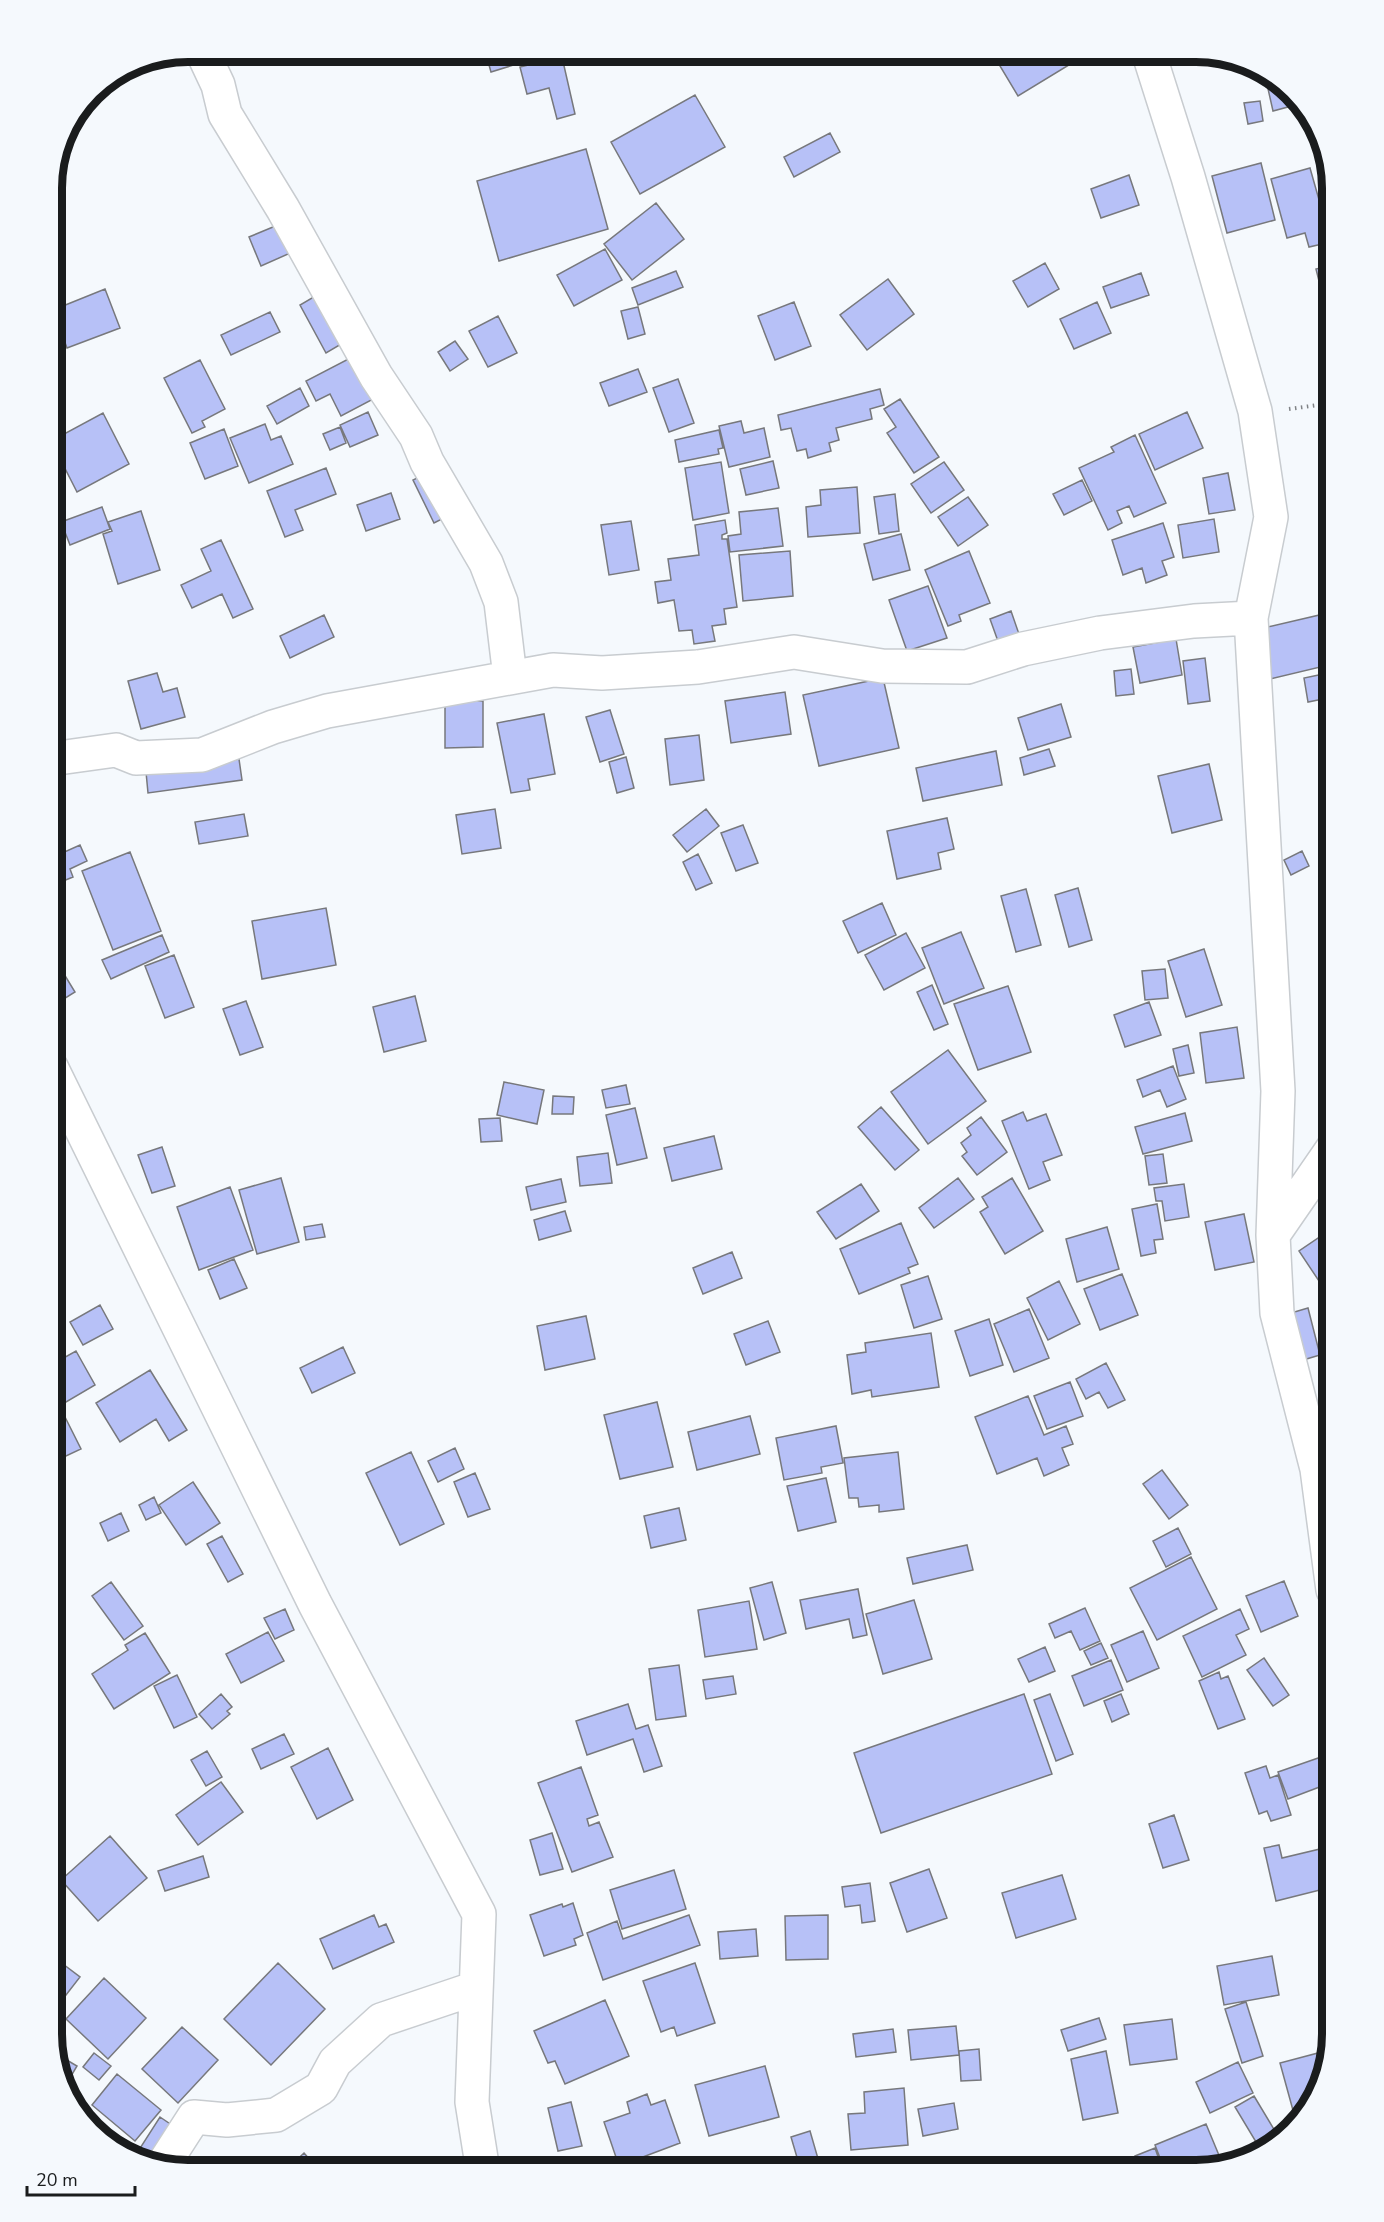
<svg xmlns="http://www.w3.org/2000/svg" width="1384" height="2222" font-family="'Nunito Sans',sans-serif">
  <rect width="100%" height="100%" fill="#f5f9fd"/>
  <path fill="#b7c1f7" stroke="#77787c" stroke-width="1.5" d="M485,51H548L549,54L491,72Z
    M991,51H1078L1082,57L1018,96Z
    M562,57L575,114L557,119L549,88L527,94L520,67Z
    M1264,71L1273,74L1299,104L1273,111Z
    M695,95L725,147L640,194L611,142Z
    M1260,101L1263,121L1248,124L1244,103Z
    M830,133L840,152L794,177L784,157Z
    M586,149L608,229L499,261L477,181Z
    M1325,152L1333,188V198L1327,199L1319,153Z
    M1261,163L1275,220L1227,233L1212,176Z
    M1310,168L1331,242L1309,247L1305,233L1287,238L1271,179Z
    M1129,175L1139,205L1101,218L1091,189Z
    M656,203L684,239L632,280L604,244Z
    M285,222L297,250L261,266L249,237Z
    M605,249L622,280L574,306L557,275Z
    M1045,263L1059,289L1028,307L1013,281Z
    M1333,265V316L1328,317L1316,269Z
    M676,271L683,287L638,305L632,288Z
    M1141,273L1149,295L1111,308L1103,287Z
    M888,279L914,314L867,350L840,315Z
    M105,289L120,328L67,348L53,310Z
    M317,295L343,343L326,353L300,305Z
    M794,302L811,346L775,360L758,316Z
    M1097,302L1111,333L1074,349L1060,319Z
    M638,307L645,334L628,339L621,311Z
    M270,312L280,332L231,355L221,335Z
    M498,316L517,353L488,367L469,331Z
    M455,341L468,359L450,371L438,352Z
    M358,354L379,396L341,416L330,394L316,401L306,381Z
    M200,360L225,409L202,421L205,427L192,433L164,378Z
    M638,369L647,392L609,406L600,383Z
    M678,379L694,423L669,432L653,388Z
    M300,388L309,406L277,424L267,406Z
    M880,389L884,405L870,409L872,419L836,428L839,440L829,443L831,451L808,458L806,449L797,451L791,428L781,430L778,415Z
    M900,399L939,457L914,473L887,433L896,427L884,409Z
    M368,412L378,435L350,447L340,425Z
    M1187,412L1203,448L1155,470L1139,434Z
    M103,413L129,464L77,492L51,441Z
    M741,421L744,433L764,428L770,457L729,467L719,426Z
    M265,424L271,440L281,436L293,464L249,483L230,438Z
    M340,427L346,443L330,450L323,434Z
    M224,429L238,466L205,479L190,443Z
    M719,430L723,448L718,449L719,454L679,462L675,440Z
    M1135,435L1166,503L1134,517L1129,506L1117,511L1122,523L1108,530L1079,468L1114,452L1111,447Z
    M773,461L779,488L746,495L740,469Z
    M721,462L729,513L693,520L685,468Z
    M944,462L964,490L931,513L911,484Z
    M326,468L336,494L295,510L303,530L285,537L267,491Z
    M429,472L450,515L434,523L413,480Z
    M1228,473L1235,510L1209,514L1203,478Z
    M1082,480L1092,501L1064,515L1053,494Z
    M857,487L860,533L808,537L806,507L821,505L820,490Z
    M391,493L400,519L366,531L357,505Z
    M895,494L899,531L879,534L874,497Z
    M968,497L988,525L958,546L938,517Z
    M102,507L110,529L70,545L61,522Z
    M778,508L783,546L730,552L728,536L741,534L739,512Z
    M141,511L160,570L118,584L103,534L112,531L108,522Z
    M1214,519L1219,552L1183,558L1178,525Z
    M725,520L727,533L722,535V539H727L737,607L724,609L726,624L712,626L715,641L694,644L692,630L679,631L674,600L658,603L655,582L671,580L668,559L699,555L695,525Z
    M631,521L639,570L609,575L601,525Z
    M1163,523L1174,557L1162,561L1167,575L1146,583L1142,568L1123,575L1112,540Z
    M901,534L910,570L873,580L864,544Z
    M221,540L253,609L233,618L222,594L192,608L181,585L211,571L201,549Z
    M790,551L793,596L743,601L739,555Z
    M969,551L990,603L959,615L961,621L948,626L925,570Z
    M928,586L947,638L907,651L889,600Z
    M1011,611L1020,637L999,644L990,619Z
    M1328,613L1333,635V664L1270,679L1259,629Z
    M324,615L334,637L290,658L280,636Z
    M1176,639L1182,675L1140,683L1133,647Z
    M1205,658L1210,701L1188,704L1183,661Z
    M1131,669L1134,694L1116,696L1114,671Z
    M1333,672V697L1308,702L1304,678Z
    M157,673L163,692L177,688L185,717L141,729L128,681Z
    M883,678L899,748L819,766L803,695Z
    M785,692L791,734L731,743L725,701Z
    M445,701H483V747L445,748Z
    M1061,704L1071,737L1028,750L1018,718Z
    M610,710L624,754L600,762L586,717Z
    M544,714L555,774L528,779L530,790L511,793L497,723Z
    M699,735L704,780L670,785L665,739Z
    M1049,749L1055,766L1024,775L1020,758Z
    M996,751L1002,785L923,801L916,768Z
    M626,757L634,788L617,793L609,762Z
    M239,759L242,780L148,793L146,772Z
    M1209,764L1222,820L1172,833L1158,776Z
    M495,809L501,848L462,854L456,815Z
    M706,809L719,826L687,852L673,835Z
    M244,814L248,836L199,844L195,822Z
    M947,818L954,849L938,853L941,869L897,879L887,831Z
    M743,825L758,863L736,871L721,833Z
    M80,845L87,861L70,869L73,877L51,886V858Z
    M1302,851L1309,866L1291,875L1284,860Z
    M130,852L161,931L113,950L82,871Z
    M698,854L712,883L696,890L683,862Z
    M1078,888L1092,940L1069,947L1055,895Z
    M1026,889L1041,945L1016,952L1001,896Z
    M882,903L896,935L858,953L843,921Z
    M326,908L336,965L262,979L252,921Z
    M961,932L984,988L944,1004L922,948Z
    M906,933L925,968L884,990L865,955Z
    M162,935L169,952L111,979L102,960Z
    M1204,949L1222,1005L1186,1017L1168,961Z
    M174,955L194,1007L165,1018L145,966Z
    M1165,969L1168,998L1145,1000L1142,971Z
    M64,974L75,992L51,1007V981Z
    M932,985L948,1024L934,1030L917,992Z
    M1008,986L1031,1052L978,1070L954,1004Z
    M415,996L426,1041L384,1052L373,1007Z
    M246,1001L263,1047L240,1055L223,1009Z
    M1149,1002L1161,1035L1125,1047L1114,1015Z
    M1237,1027L1244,1078L1206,1083L1200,1033Z
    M1188,1045L1194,1073L1179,1076L1173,1049Z
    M948,1050L986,1101L928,1144L891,1092Z
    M1173,1066L1186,1099L1167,1107L1160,1090L1143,1097L1137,1080Z
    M504,1082L544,1090L537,1124L497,1115Z
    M626,1085L630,1104L606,1108L602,1090Z
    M553,1096L574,1097L573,1114H552Z
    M881,1107L919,1150L895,1170L858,1127Z
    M635,1108L647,1158L617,1165L606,1115Z
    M1023,1112L1027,1121L1046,1114L1062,1155L1043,1162L1050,1180L1029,1189L1002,1121Z
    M1185,1113L1192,1141L1143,1154L1135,1127Z
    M981,1117L1007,1152L977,1175L962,1156L967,1152L961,1143L971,1135L967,1128Z
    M500,1118L502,1141L481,1142L479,1119Z
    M714,1136L722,1169L672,1181L664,1148Z
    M162,1147L175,1186L152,1193L138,1155Z
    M608,1153L612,1183L580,1186L577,1157Z
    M1163,1154L1167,1183L1149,1185L1145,1156Z
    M281,1178L299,1242L257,1254L239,1190Z
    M958,1178L974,1199L934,1228L919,1208Z
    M1012,1178L1043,1231L1005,1254L980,1212L988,1207L982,1197Z
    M561,1179L566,1202L531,1210L526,1187Z
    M861,1184L879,1211L836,1239L817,1212Z
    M1184,1184L1189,1217L1165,1221L1162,1201H1156L1154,1188Z
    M230,1187L253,1250L199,1270L177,1207Z
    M1157,1204L1163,1239L1154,1240L1156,1253L1141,1256L1132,1209Z
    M565,1211L571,1231L539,1240L534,1220Z
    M1244,1214L1254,1262L1215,1270L1205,1222Z
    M901,1223L918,1264L908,1268L910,1273L859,1294L840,1249Z
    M322,1224L325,1237L306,1240L304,1227Z
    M1107,1227L1119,1269L1077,1282L1066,1239Z
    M1333,1228V1281L1323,1287L1299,1251Z
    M732,1252L742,1278L703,1294L693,1268Z
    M234,1259L247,1288L220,1299L208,1270Z
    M1122,1274L1138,1315L1100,1330L1084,1289Z
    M928,1276L942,1319L914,1328L901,1285Z
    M1059,1281L1080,1324L1048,1340L1027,1298Z
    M100,1305L113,1329L83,1345L70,1322Z
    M1308,1308L1320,1355L1303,1360L1291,1313Z
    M1029,1309L1049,1358L1014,1372L994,1324Z
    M586,1316L595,1359L545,1370L537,1326Z
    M989,1319L1003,1365L970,1376L955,1331Z
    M768,1321L780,1352L746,1365L734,1334Z
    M931,1333L939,1387L872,1397L871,1390L852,1394L847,1355L866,1352L865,1343Z
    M343,1347L355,1373L312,1393L300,1368Z
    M76,1351L95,1385L61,1405L51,1387V1365Z
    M1106,1363L1125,1400L1108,1408L1099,1392L1086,1399L1076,1379Z
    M150,1370L187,1430L169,1441L156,1419L120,1442L96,1403Z
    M1070,1382L1083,1416L1047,1429L1034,1396Z
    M1028,1396L1044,1435L1066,1426L1073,1444L1062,1448L1069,1465L1044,1476L1037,1458L997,1474L975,1417Z
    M657,1402L673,1467L620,1479L604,1415Z
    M61,1409L81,1449L51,1463V1413Z
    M750,1416L760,1454L697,1470L688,1432Z
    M836,1426L843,1463L821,1467L822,1473L784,1480L776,1438Z
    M455,1448L464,1469L438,1482L428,1461Z
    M411,1452L444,1524L400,1545L366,1473Z
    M898,1452L904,1509L879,1512V1505L859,1507L858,1498H849L844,1458Z
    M1162,1470L1188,1505L1169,1519L1143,1484Z
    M475,1473L490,1509L468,1517L454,1482Z
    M826,1478L836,1522L798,1531L787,1486Z
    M193,1482L220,1523L186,1545L159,1505Z
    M154,1497L161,1513L146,1520L139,1505Z
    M679,1508L686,1540L651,1548L644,1516Z
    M121,1513L129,1531L108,1541L100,1523Z
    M1178,1528L1191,1554L1166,1567L1153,1541Z
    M222,1536L243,1574L228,1582L207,1544Z
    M967,1545L973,1570L913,1584L907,1558Z
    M1191,1557L1217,1609L1157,1640L1130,1588Z
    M1284,1581L1298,1616L1261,1632L1246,1596Z
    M111,1582L143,1626L124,1640L92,1596Z
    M772,1582L786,1633L764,1640L750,1588Z
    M858,1589L867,1635L853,1638L849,1619L806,1629L800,1600Z
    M914,1600L932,1659L883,1674L866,1614Z
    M749,1601L757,1649L705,1657L698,1610Z
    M1085,1608L1100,1641L1080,1650L1071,1631L1055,1638L1049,1624Z
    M285,1609L294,1630L275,1639L264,1618Z
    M1240,1609L1249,1629L1236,1635L1246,1655L1202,1677L1183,1636Z
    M1143,1631L1159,1668L1127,1682L1111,1645Z
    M268,1632L284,1661L241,1683L226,1654Z
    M145,1633L170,1673L114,1709L92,1674L128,1650L125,1645Z
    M1101,1643L1108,1658L1091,1665L1084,1651Z
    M1045,1647L1055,1671L1029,1682L1018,1659Z
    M1264,1658L1289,1695L1273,1706L1247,1670Z
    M1111,1660L1123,1690L1084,1706L1072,1676Z
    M679,1665L686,1716L656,1720L649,1669Z
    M1219,1672L1221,1679L1228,1676L1245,1719L1218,1729L1199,1681Z
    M177,1675L197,1717L174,1728L154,1686Z
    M733,1676L736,1694L706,1699L703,1680Z
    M221,1694L232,1707L227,1711L230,1714L212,1729L199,1714Z
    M1024,1694L1052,1774L881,1833L854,1753Z
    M1050,1694L1073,1754L1056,1761L1034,1700Z
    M1121,1694L1129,1714L1112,1722L1104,1701Z
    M628,1704L636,1729L648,1725L662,1766L644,1772L633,1739L587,1755L576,1721Z
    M284,1734L294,1754L261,1769L252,1749Z
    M328,1748L353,1800L317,1819L291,1767Z
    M207,1751L222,1777L206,1786L191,1760Z
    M1321,1757L1330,1783L1288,1799L1278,1772Z
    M1266,1766L1270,1778L1278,1775L1291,1815L1271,1821L1267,1811L1259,1814L1245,1773Z
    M581,1767L598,1815L587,1819L589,1826L599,1822L613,1857L572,1872L538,1783Z
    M221,1782L243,1812L198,1845L176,1815Z
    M1174,1815L1189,1860L1163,1868L1149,1824Z
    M552,1833L563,1869L540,1875L530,1840Z
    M110,1836L147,1878L98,1921L61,1880Z
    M1279,1845L1282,1858L1320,1849L1328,1888L1276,1901L1264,1848Z
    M1333,1845V1871L1331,1872L1326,1846Z
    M203,1856L209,1877L165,1891L158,1871Z
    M929,1869L947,1918L907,1932L890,1883Z
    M674,1870L686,1909L622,1929L610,1890Z
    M1062,1875L1076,1919L1016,1938L1002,1893Z
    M870,1883L875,1921L862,1923L860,1905L845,1907L842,1887Z
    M573,1903L583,1935L574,1939L576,1945L544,1956L530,1915L562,1904L563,1907Z
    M374,1915L379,1927L386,1924L394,1942L333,1969L320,1939Z
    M689,1915L700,1945L603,1980L587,1933L617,1921L623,1939Z
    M828,1915V1959L786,1960L785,1916Z
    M756,1929L758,1956L720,1959L718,1932Z
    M51,1955L80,1977L52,2013L51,2012Z
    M1272,1956L1279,1995L1224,2005L1217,1966Z
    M278,1963L325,2009L271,2065L224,2019Z
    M695,1963L715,2023L677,2036L674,2027L661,2032L643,1981Z
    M104,1978L146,2018L108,2059L66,2019Z
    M605,2000L629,2056L565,2084L555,2061L548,2063L534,2031Z
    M1246,2002L1263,2056L1242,2063L1225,2009Z
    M1099,2018L1106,2039L1068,2051L1061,2030Z
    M1172,2019L1177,2059L1130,2065L1124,2025Z
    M956,2026L959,2055L911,2060L908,2030Z
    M182,2027L218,2060L178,2103L142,2069Z
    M893,2029L896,2052L856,2057L853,2034Z
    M979,2049L981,2080L961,2081L959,2051Z
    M1106,2051L1118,2113L1083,2120L1071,2059Z
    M55,2053L77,2066L64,2088Z
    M94,2053L111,2066L99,2080L83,2067Z
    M1318,2053L1323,2068L1310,2109L1294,2114L1280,2063Z
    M1238,2062L1253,2093L1210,2113L1196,2082Z
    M765,2066L779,2117L709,2136L695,2085Z
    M117,2074L161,2110L135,2141L92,2105Z
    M904,2088L908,2145L851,2150L848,2114L865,2113L864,2092Z
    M647,2094L651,2105L665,2100L680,2143L619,2166L604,2122L630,2113L627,2102Z
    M1254,2096L1275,2131L1256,2142L1235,2107Z
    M571,2102L582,2146L558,2151L548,2108Z
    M954,2103L958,2129L923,2136L918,2109Z
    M160,2117L179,2130L156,2163L135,2156Z
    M1206,2124L1223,2165L1196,2171H1165L1155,2145Z
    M810,2131L821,2169L801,2171L791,2137Z
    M1155,2148L1163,2171H1141L1135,2156Z
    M304,2153L319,2170L285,2171Z"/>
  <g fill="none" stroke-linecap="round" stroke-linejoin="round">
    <defs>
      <path id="minor" d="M202,51L218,85L225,114L283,209L376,376L416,436L427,462L486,563L501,602L510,677
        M1148,51L1188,177L1255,411L1271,517L1251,618L1278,1091L1273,1235L1277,1313L1317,1469L1333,1590
        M51,759L116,750L136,758L202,755L273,727L327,711L553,670L602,673L698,667L794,652L882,666L967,667L1023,649L1100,633L1194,621L1251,618
        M51,1067L315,1604L479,1914L472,2102L483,2171
        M1273,1235L1333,1148
        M163,2165L194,2117L227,2120L276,2115L321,2088L335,2062L381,2020L476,1988"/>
    </defs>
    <use href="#minor" stroke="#c8ccd0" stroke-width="36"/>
    <path stroke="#808386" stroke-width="4" stroke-dasharray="1.5 4.5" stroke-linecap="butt" d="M1289,409L1333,403"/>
    <use href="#minor" stroke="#fff" stroke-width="33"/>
  </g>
  <path d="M0 0H1384V2222H0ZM188 62H1196A126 126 0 0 1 1322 188V2034A126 126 0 0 1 1196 2160H188A126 126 0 0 1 62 2034V188A126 126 0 0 1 188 62Z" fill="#f5f9fd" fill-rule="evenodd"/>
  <path fill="none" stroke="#1a1c1d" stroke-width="8" d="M188 62H1196A126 126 0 0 1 1322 188V2034A126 126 0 0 1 1196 2160H188A126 126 0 0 1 62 2034V188A126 126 0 0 1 188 62Z"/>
  <path d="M27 2186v9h108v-9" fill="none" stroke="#1a1c1d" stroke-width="3"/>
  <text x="36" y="2186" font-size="18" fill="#1a1c1d" stroke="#f5f9fd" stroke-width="4.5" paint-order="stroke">20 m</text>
</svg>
